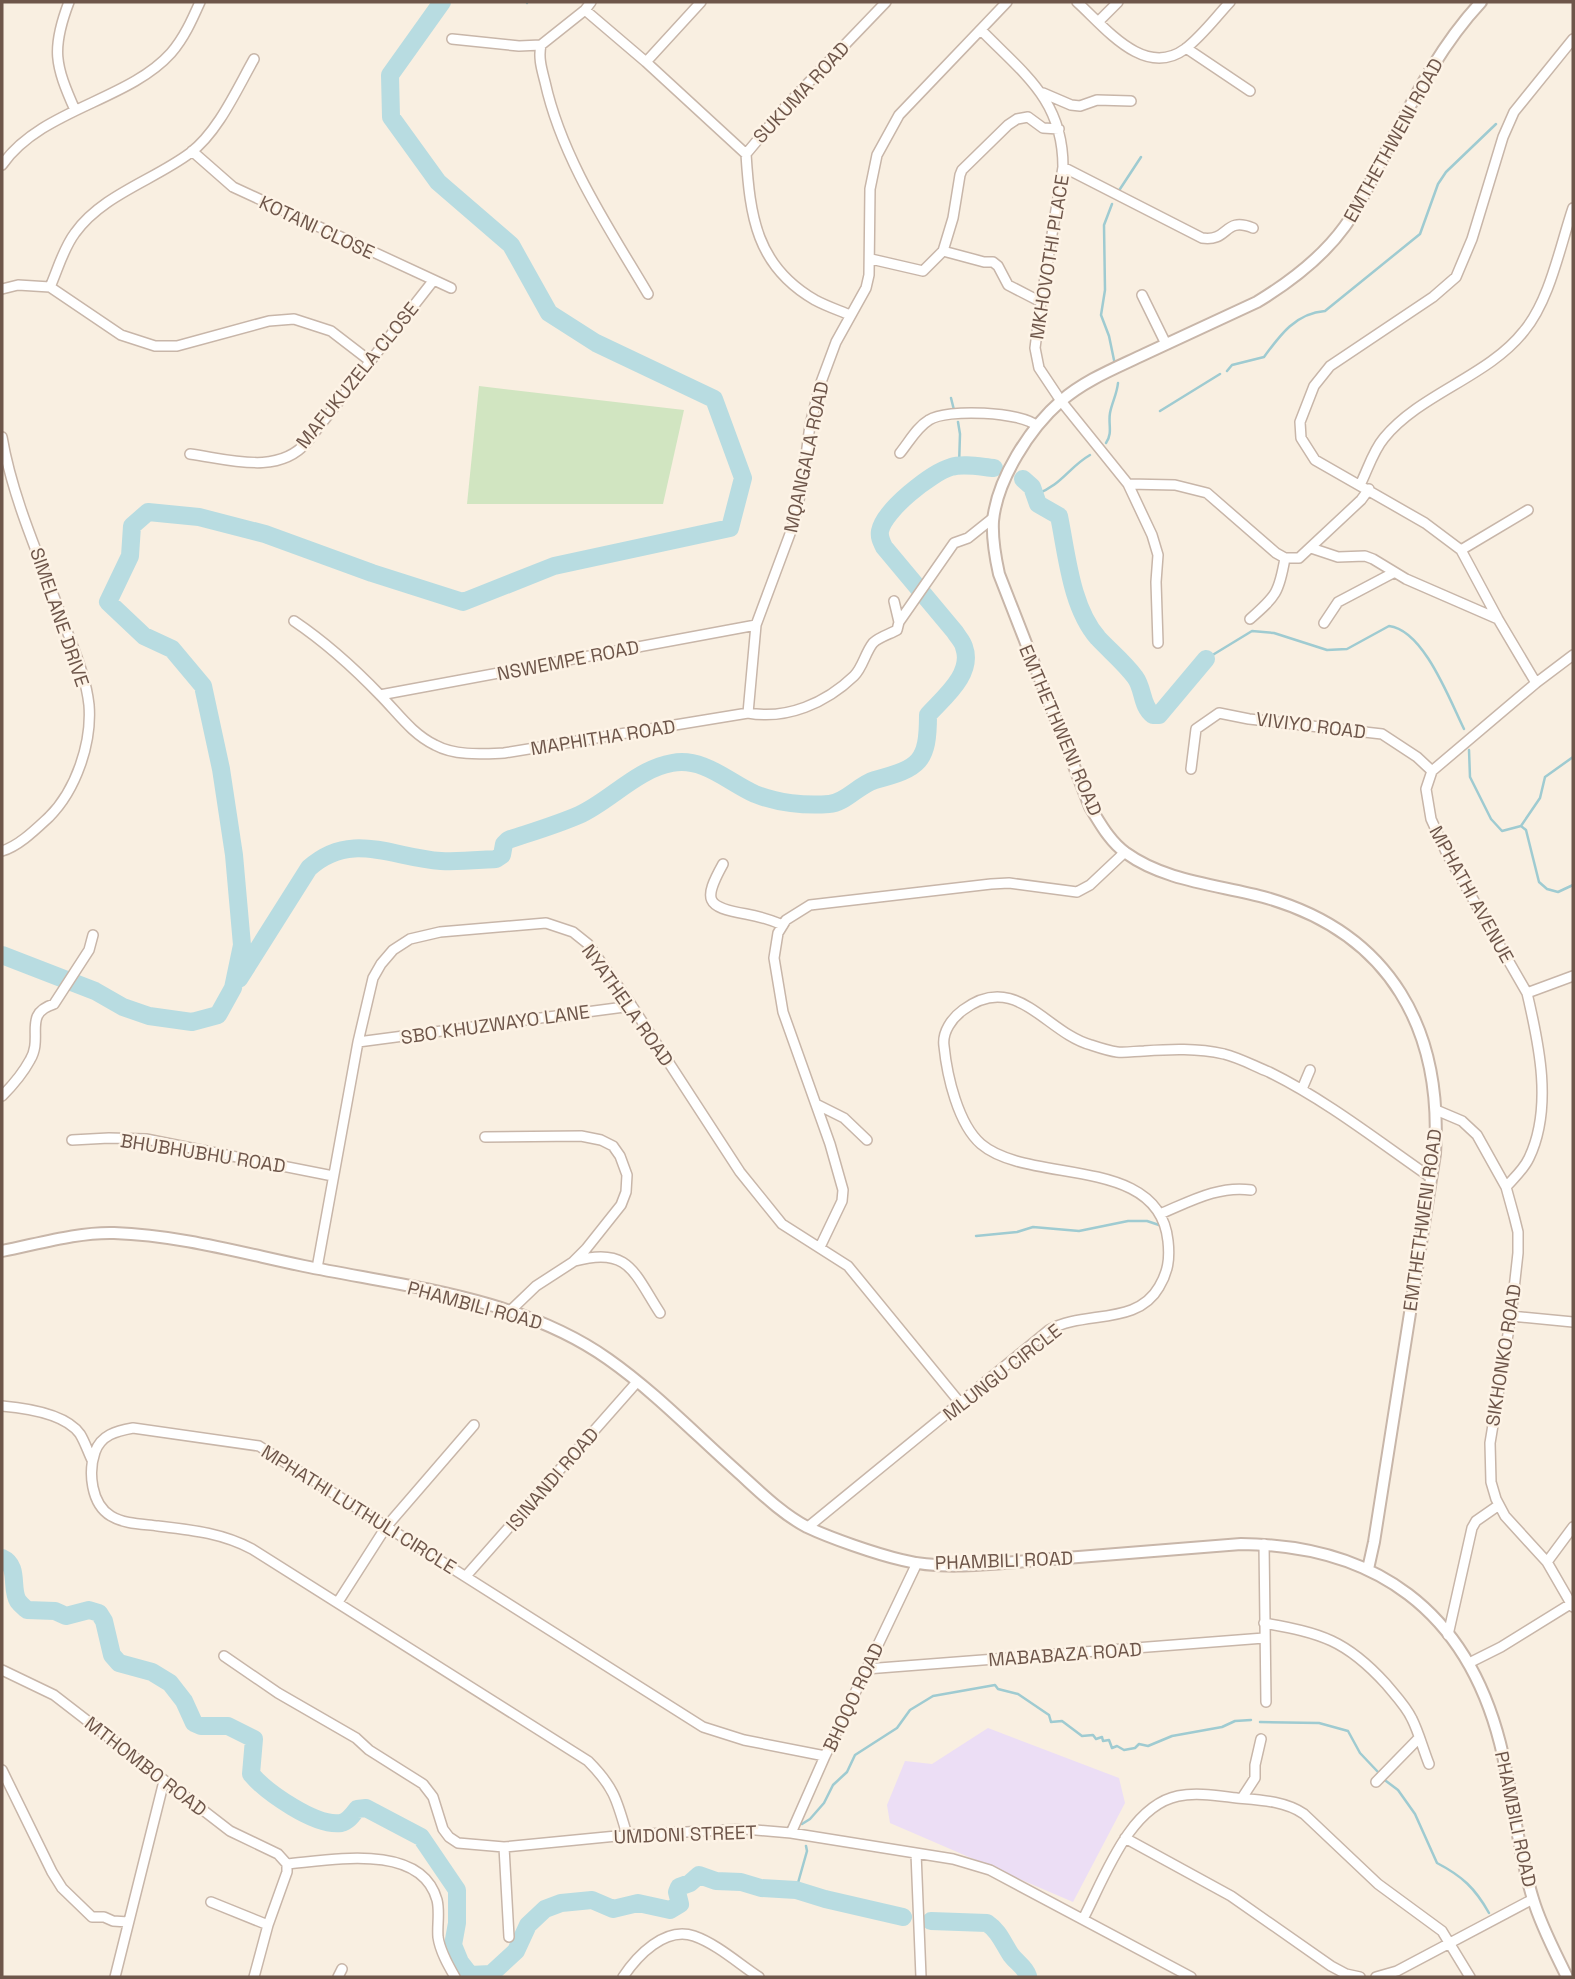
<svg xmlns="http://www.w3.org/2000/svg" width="1575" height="1979" font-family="'Space Grotesk',sans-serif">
  <rect width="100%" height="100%" fill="#f9efe1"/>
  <path fill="#ecdef5" d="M988,1728L1119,1778L1125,1803L1073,1902L890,1823L887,1805L905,1761L932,1764Z"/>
  <path fill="#d1e5c1" d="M479,386L684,410L663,504H467Z"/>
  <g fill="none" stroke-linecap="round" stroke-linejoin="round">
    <path stroke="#9fcbd1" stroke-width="2.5" d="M527,2V3
      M1120,189L1141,157
      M1112,204L1104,225L1105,290L1101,315L1109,336L1114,360
      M1227,371L1232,365L1264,357C1280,335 1296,313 1325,311L1420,234L1438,184L1446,172L1496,124
      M951,398L954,410
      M1160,411L1220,374
      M958,422L960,434L959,466
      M1106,443C1113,433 1108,424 1110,413C1112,402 1117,394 1118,383
      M1035,495C1062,485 1069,467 1090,455
      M1206,659L1252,631L1274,633L1327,650L1347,649L1389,626C1424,630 1450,701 1464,729
      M1469,750L1470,777L1491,819L1502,831L1521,826L1526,830L1539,882L1547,889L1558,892L1573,885
      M1521,826L1540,798L1545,777L1573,757
      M976,1236L1017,1232L1033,1227L1079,1231L1128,1221H1147L1159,1225
      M1260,1722L1319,1723L1348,1731L1360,1753L1378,1772
      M1382,1778L1398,1790L1415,1814L1437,1863C1462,1876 1475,1888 1489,1913
      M802,1824L810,1819L824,1803L833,1785L847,1772L855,1755L897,1728L910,1710L933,1696L995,1685L998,1689L1018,1694L1049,1715L1051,1722L1062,1721L1082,1736L1093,1735L1096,1739L1102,1737L1103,1741L1109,1740L1112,1748L1117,1746L1124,1750L1135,1748L1139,1744L1148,1746L1172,1736L1222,1727L1235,1721L1251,1720
      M796,1890L807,1851L806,1846"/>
    <path stroke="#b8dce1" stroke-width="18" d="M1023,479L1032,487L1038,504L1059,516C1067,555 1071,607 1098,638C1110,651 1124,662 1135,677C1144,689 1141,706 1153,715H1159L1206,659
      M2,955L95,991L123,1007L149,1016L192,1022L218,1015L233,988L242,945L234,855L221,769L203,686L172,649L144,636L108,602L130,556L132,526L148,512L199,517L265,534L372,573L463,602L554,566L730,528L743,478L714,399L596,343L549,313L511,245L438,182L391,117L390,75L442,2
      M239,979L309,868C351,830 393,858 441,861C459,862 478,860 496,859L502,855L504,844L508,840C532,832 556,825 579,815C610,801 637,769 672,763C704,757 728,782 755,794C777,803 805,806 829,804C846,803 858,785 875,780C920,768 928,762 928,715C943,698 974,674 964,647C963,642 958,637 955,632L884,547C881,541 879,537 880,531C884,510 931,473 951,467C963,463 982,467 994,468
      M2,1558C20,1566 10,1588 18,1601C21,1605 24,1607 27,1610L55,1611L66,1616L89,1610L99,1613L104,1621L112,1655L119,1663L152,1672L170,1683L184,1701L194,1723L201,1726H228L254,1739L251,1774C266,1792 316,1827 341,1823C349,1821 353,1814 357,1809L366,1808L421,1837L457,1890V1923L453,1945L460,1962L470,1975L491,1974L516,1951L528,1925L545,1909L561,1903L592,1900L613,1909L638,1903L670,1910L680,1904L677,1892L679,1887L690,1883L699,1875L716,1881L741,1882L761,1888L796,1890L825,1899L903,1917
      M931,1921L987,1923C999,1931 1003,1943 1011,1955C1017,1963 1025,1967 1028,1976"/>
    <defs>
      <path id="minor" d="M69,2C51,49 55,65 75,110
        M591,2L585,10L541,45C538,58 542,70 545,82C562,159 609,228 648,294
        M1077,2C1105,27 1144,79 1185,49C1202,36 1216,17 1230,2
        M585,10L646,62L746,154
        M1099,21L1118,2
        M981,30C1024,74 1063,100 1063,167L1041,302L1035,348L1039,368L1061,401L1128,484L1152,535L1158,555L1156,582L1158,643
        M452,39L519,46L541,45
        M1186,48L1250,91
        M646,62L701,2
        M1043,93L1071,105L1080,106L1097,100L1131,101
        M192,151L233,187L451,288
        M2,165C41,109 128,101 171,53C184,38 192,20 200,2
        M1063,167L1202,238C1230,242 1223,216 1253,228
        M943,251L984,262H993L998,266L1008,285L1041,302
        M871,259L923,271L943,251L953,218L960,175L962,170L1008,125L1017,119L1028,117L1043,128L1059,129
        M50,287C58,269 63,249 75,233C102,195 154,180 190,153C218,132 237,89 254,59
        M2,289L18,285L50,287L121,335L155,346H177L269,321L294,319L331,331L370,361
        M1142,295L1166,344
        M850,315C838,310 826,306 815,300C756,266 750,216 746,154L786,106L886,2
        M2,437C13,501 42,563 64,623C74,650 86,677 89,705C92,743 76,790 49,817C36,829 19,846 2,851
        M900,453C909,442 917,427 929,420C947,408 1022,412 1037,426
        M190,454C228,459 278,476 307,442L433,281
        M1128,484L1175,485L1207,493L1276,553L1285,558H1299L1361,500L1369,489
        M1360,485C1368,469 1373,451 1384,438C1421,393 1488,377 1524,331C1550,300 1560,246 1573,208
        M1311,548L1338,557L1365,556L1373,559L1406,579L1498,619
        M1461,550L1528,510
        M1250,619C1276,596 1279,593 1285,558
        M294,621C325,642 354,668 380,695C397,712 412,734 435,745C455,756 482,754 504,753L748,713C787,720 826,703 854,676C863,667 865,653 873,643C879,637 890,634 897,630L899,622L894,601
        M899,622L954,543L968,538L993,518
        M1324,623L1338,602L1393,573
        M1536,683L1498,619L1461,550L1425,523L1315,460L1301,438L1300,422L1314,386L1330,366L1433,297L1456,277L1472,239L1503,137L1514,112L1573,39
        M380,695L756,625
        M748,713L756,625L794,523L802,486L810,425L820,385L836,342L866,288L869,275L870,189L877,155L899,115L1007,2
        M1191,769L1196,729L1219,713L1249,719L1382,734L1417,757L1432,771
        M723,864C703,900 705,907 746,914C758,916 771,920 783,925
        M1527,993L1573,976
        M358,1042L632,1006
        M1302,1089L1310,1070
        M2,1096C12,1086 23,1073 30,1060C44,1037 22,1014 54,1004L89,950L93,935
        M816,1104L844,1118L867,1140
        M1436,1110L1462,1121L1477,1135L1506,1187L1514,1216L1518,1232V1253L1511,1316L1490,1443L1491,1482L1496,1499L1505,1516L1547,1562L1573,1607
        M485,1137L581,1136L601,1140L613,1146L620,1156L627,1175L626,1192L621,1205L586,1249L573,1262L536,1286L510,1311
        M72,1140L109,1138L146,1139L333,1176
        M1506,1187C1514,1178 1524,1169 1529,1158C1553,1108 1539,1044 1527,993L1447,854L1431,819L1426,789L1432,771L1536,683L1573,655
        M1160,1214C1189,1202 1219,1185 1251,1190
        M820,1247L842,1201L843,1190L830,1144L783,1012L774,958L778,933L786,920L810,905L991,884L1009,883L1077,892L1090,885L1125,852
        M575,1261C629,1246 634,1273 660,1313
        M317,1268L358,1042L373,978L381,964L393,950L410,939L440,932L546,923L573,932L588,944L632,1006L740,1172L782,1224L848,1266L961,1404
        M1511,1316L1573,1322
        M2,1406C25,1408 65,1413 80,1434C85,1442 88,1452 92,1460
        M808,1527L1049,1330C1084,1310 1137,1326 1159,1287C1168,1272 1170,1259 1168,1241C1159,1154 1029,1185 981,1144C958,1124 947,1076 944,1046C942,1032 952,1018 963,1010C1016,970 1046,1033 1091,1045C1100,1048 1109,1051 1117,1052C1126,1053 1136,1051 1144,1051C1171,1049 1197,1048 1224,1054C1240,1058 1254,1066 1269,1072C1326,1100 1378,1141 1430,1177
        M1264,1544L1266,1702
        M1547,1562L1573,1527
        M466,1576L637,1382
        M338,1602L386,1527L474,1425
        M1264,1623C1321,1633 1346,1640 1386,1684C1395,1695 1406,1706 1412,1719C1419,1733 1423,1749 1429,1764
        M1448,1635L1472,1528L1476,1521L1499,1505
        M224,1656L278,1693L356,1738L369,1750L423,1784L433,1797L443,1829L449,1837L458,1843L504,1847L627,1835L745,1829L791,1833L953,1859L990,1870L1191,1977
        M1469,1663L1501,1647L1572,1603
        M866,1669L1264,1638
        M2,1670L54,1695L230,1831L278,1854L287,1864
        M2,1770L52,1872L62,1888L92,1917H104L113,1921L128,1922
        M1376,1782L1419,1738
        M1242,1798L1255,1778V1765L1261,1739
        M791,1833L825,1756L917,1563
        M627,1835C617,1800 614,1787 588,1761L252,1549C222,1533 192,1530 158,1526C143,1524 124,1524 111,1516C91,1504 88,1472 95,1452C101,1435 116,1431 133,1428L259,1446L703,1727L744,1740L825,1756
        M1125,1838L1231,1896L1331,1966L1346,1974L1360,1977
        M504,1847L509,1937
        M916,1853L921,1977
        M287,1864C331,1860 421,1842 437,1900C440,1912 437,1925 438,1937C440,1951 448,1965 455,1977
        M211,1902L268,1925
        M1083,1919C1104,1879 1129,1806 1178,1796C1197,1792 1219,1796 1237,1798C1260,1800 1285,1801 1304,1814L1378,1884L1442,1931L1470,1977
        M115,1977L164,1781
        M254,1977L268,1925L287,1872V1864
        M338,1977L342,1969
        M623,1977C637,1956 665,1926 694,1936C717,1944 739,1964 759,1977
        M1376,1977L1397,1971L1533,1899"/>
      <path id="tertiary" d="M2,1251C38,1244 77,1232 114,1233C178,1235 242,1253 304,1266C407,1287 520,1297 608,1359C655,1392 696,1435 739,1473C760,1492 782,1514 807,1527C830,1538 876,1554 902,1560C944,1571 998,1563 1041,1560C1108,1555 1174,1549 1241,1544C1376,1545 1466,1611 1500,1743C1513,1795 1517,1848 1533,1899C1541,1926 1555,1952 1567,1977
        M1368,1569L1374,1542L1435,1154C1443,1030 1391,934 1267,898C1221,885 1166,882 1126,853C1110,842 1100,823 1090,807L999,574C995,556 992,539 993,521C997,479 1030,428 1061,401C1085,380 1116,368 1145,354C1182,337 1219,320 1257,302C1290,282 1322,258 1345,226C1361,204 1372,179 1384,155C1412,102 1439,47 1481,2"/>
    </defs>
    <use href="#minor" stroke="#c8b6a9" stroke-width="12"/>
    <use href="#tertiary" stroke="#c8b6a9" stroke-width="14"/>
    <use href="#minor" stroke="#fff" stroke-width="9"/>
    <use href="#tertiary" stroke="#fff" stroke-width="10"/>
  </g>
  <g text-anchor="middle" stroke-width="5" stroke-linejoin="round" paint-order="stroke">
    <g font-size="19" fill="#6e564a" stroke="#fdf3e6">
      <text transform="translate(801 92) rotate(-47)" y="7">SUKUMA ROAD</text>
      <text transform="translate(1393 140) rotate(-61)" y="7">EMTHETHWENI ROAD</text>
      <text transform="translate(317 227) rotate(25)" y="7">KOTANI CLOSE</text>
      <text transform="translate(1049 257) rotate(-81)" y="7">MKHOVOTHI PLACE</text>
      <text transform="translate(357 375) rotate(-51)" y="7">MAFUKUZELA CLOSE</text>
      <text transform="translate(806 457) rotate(-78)" y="7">MQANGALA ROAD</text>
      <text transform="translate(60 617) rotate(71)" y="7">SIMELANE DRIVE</text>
      <text transform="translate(568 660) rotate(-11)" y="7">NSWEMPE ROAD</text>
      <text transform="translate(1311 725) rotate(7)" y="7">VIVIYO ROAD</text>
      <text transform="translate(1061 730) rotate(67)" y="7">EMTHETHWENI ROAD</text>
      <text transform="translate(603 737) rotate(-9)" y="7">MAPHITHA ROAD</text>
      <text transform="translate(1472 894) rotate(61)" y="7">MPHATHI AVENUE</text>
      <text transform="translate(628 1005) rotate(55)" y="7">NYATHELA ROAD</text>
      <text transform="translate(495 1024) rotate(-8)" y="7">SBO KHUZWAYO LANE</text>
      <text transform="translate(203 1153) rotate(9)" y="7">BHUBHUBHU ROAD</text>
      <text transform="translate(1422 1220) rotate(-82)" y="7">EMTHETHWENI ROAD</text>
      <text transform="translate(475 1305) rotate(15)" y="7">PHAMBILI ROAD</text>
      <text transform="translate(1503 1355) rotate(-81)" y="7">SIKHONKO ROAD</text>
      <text transform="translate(1002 1372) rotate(-38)" y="7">MLUNGU CIRCLE</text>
      <text transform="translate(552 1479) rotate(-49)" y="7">ISINANDI ROAD</text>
      <text transform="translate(359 1509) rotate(32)" y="7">MPHATHI LUTHULI CIRCLE</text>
      <text transform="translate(1004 1560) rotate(-2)" y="7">PHAMBILI ROAD</text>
      <text transform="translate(1065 1654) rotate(-4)" y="7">MABABAZA ROAD</text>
      <text transform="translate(853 1697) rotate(-65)" y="7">BHOQO ROAD</text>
      <text transform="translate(146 1766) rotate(38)" y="7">MTHOMBO ROAD</text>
      <text transform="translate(1516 1819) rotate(78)" y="7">PHAMBILI ROAD</text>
      <text transform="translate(685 1834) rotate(-2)" y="7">UMDONI STREET</text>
    </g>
  </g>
  <rect width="1575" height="1979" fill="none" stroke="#6e564a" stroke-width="7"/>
</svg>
